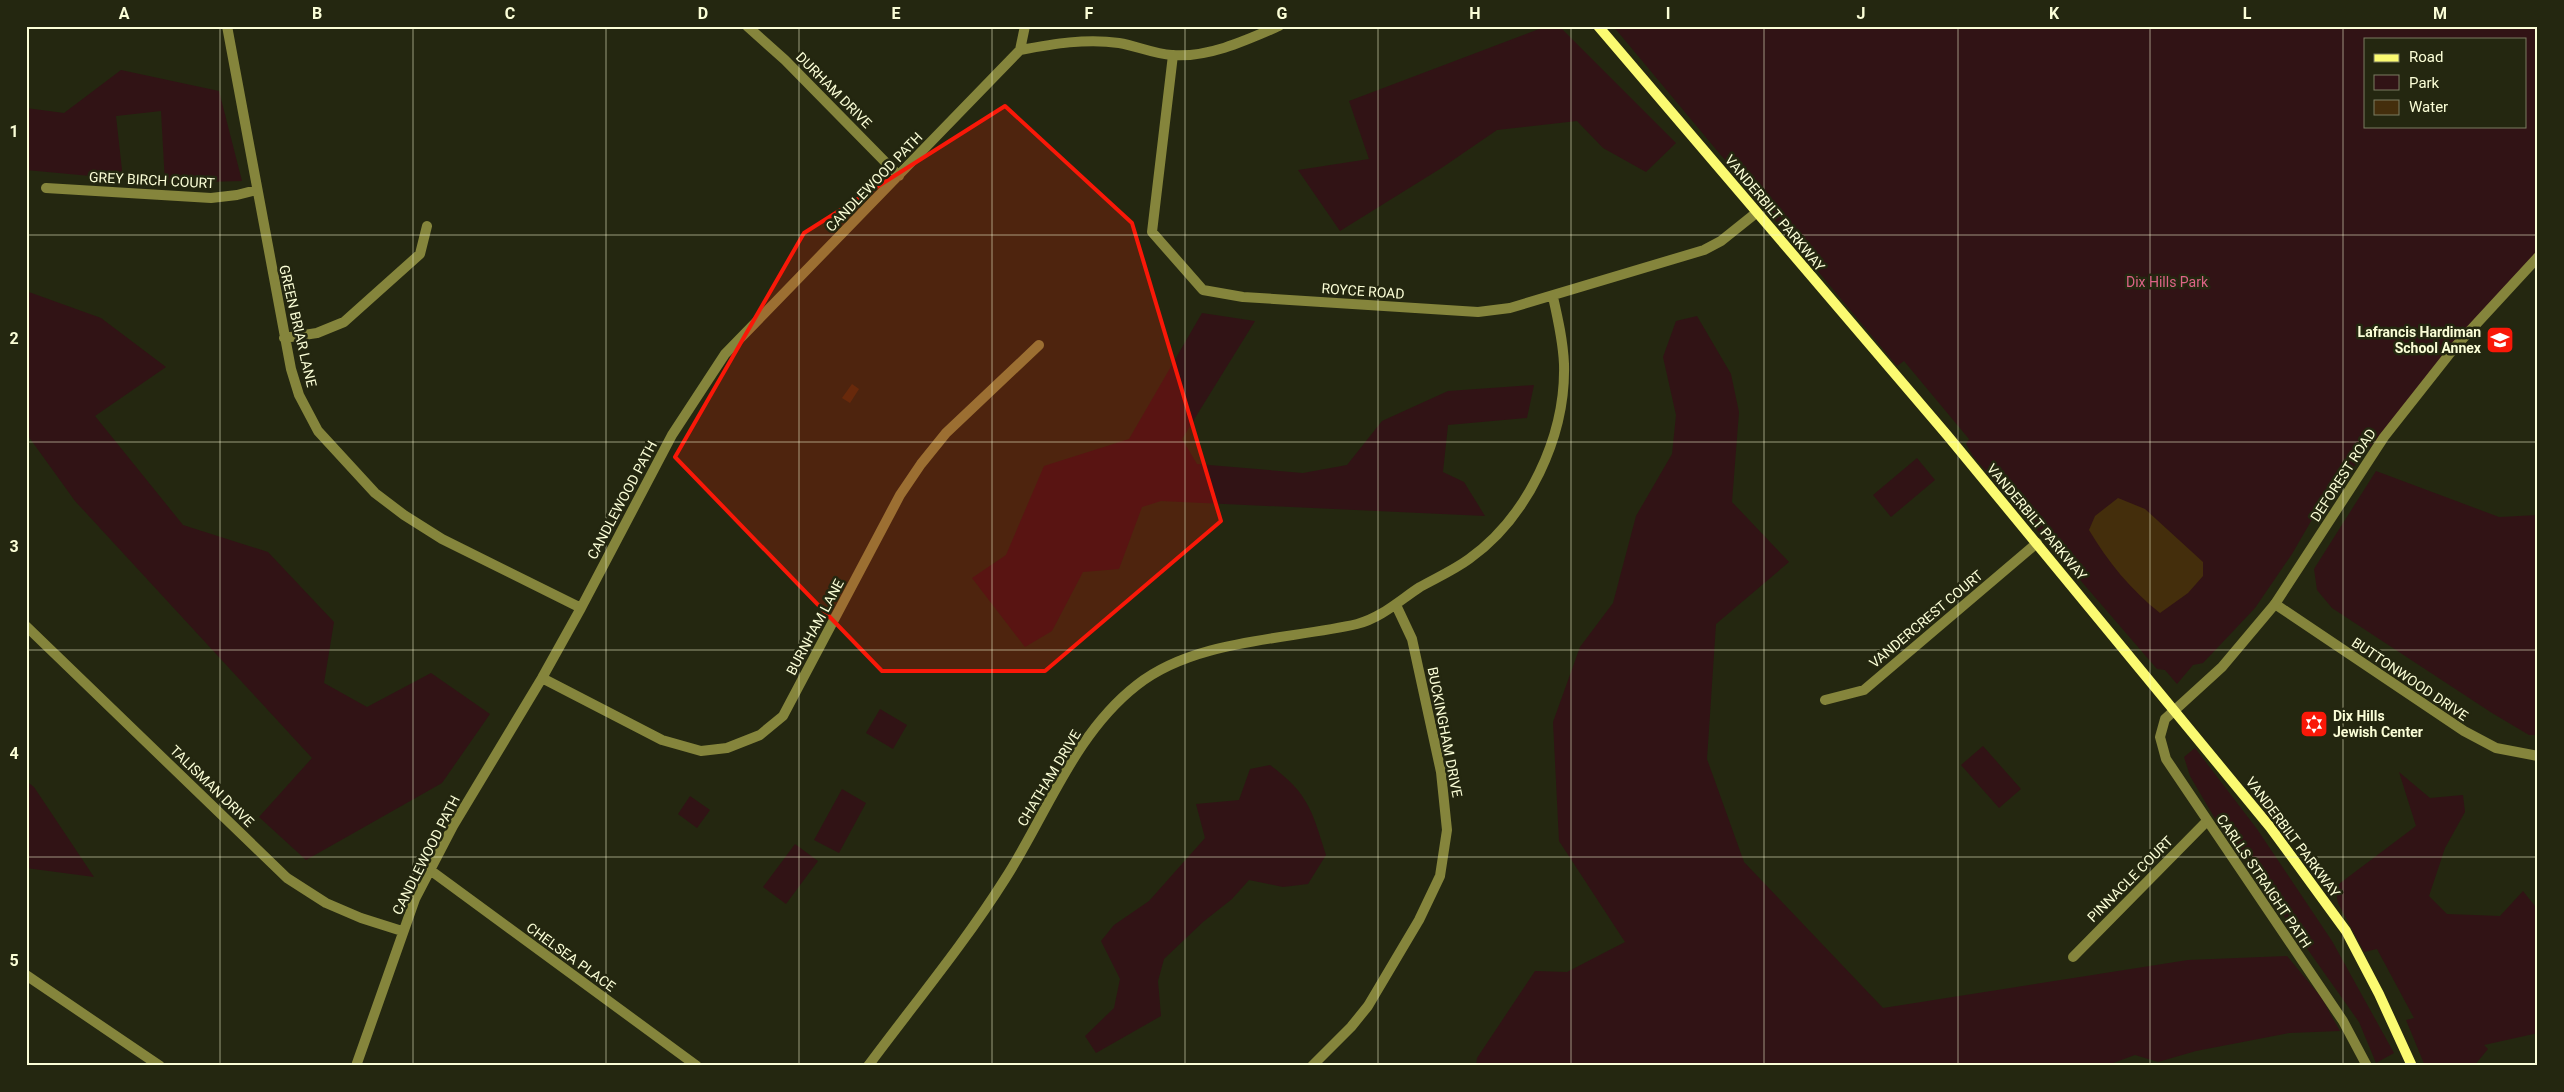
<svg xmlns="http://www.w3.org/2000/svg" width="2564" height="1092" font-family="Roboto,sans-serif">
  <rect width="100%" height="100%" fill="#242710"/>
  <path fill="#311315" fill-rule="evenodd" d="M1547,26H1559L1676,143L1646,172L1603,148L1577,121L1497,130L1443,167L1340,231L1298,170L1369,159L1349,101Z
    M1613,26H2538V252L2386,427L2314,516L2292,554L2255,608L2203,663L2193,665L2177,684L2165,670L2157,669L1973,456L1966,444L1969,439L1904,361L1897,366ZM2365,39H2525V126H2365Z
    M121,70L219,91L242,181L165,183L161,111L116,116L123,179L26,170V108L64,113Z
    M26,291L101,318L166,367L95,416L183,525L268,552L334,622L324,683L367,707L431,673L490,714L442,783L306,860L259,817L312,758L75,501L26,433Z
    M1202,313L1255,321L1182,439L1197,464L1303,473L1347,465L1382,421L1448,391L1534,385L1527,418L1448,425L1443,472L1464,482L1485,516L1161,501L1142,507L1119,569L1083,572L1052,631L1025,647L972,578L1006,555L1044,466L1129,439Z
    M1697,316L1731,374L1739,412L1732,502L1789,562L1716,624L1707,759L1744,862L1883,1008L2188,960L2287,956L2321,997L2340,1031L2289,1033L2196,1051L2158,1062L2135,1055L2105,1066H1476L1477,1058L1535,971L1567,972L1625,942L1559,841L1553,722L1580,647L1613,603L1636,516L1672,454L1676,415L1663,357L1676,321Z
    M1917,458L1935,480L1891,517L1873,495Z
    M2376,471L2499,517L2538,515V735H2529L2492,713L2332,608L2317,590L2314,569Z
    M880,709L907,725L893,749L866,733Z
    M1983,746L2021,789L1999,808L1961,765Z
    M2195,748L2257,829L2332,941L2394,1053L2376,1063L2359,1022L2214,817L2190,776L2184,757Z
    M1270,765C1309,794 1312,811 1326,855L1308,884L1283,887L1249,880L1232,899L1203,922L1164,959L1158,981L1161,1016L1096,1053L1085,1036L1114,1008L1120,979L1101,941L1114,925L1149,901L1205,838L1196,804L1239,800L1250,769Z
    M2399,772L2430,798L2463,795L2465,812L2445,848L2429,896L2447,914L2500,916L2523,891L2538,910V1033L2484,1045L2488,1049L2474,1066H2425L2406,1020L2414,1018L2377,949L2364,952L2338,903L2335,887L2416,826Z
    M26,781L34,787L94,877L26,868Z
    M842,789L866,803L839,853L814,840Z
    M690,796L710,810L697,828L678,814Z
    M795,844L818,861L786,904L763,887Z"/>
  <path fill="#442e0c" d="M852,384L859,389L850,403L842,398Z
    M2118,498L2145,509L2203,562V576L2188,593L2160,613C2131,590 2108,562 2089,530L2095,516Z"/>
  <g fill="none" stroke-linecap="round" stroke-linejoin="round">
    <path stroke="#85853c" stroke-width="10" d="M227,26L291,369L299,395L318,431L375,493L404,515L442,539L581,608
      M747,26L785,60L899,176
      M1020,50C1053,44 1086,38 1119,43C1137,46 1154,54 1172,55C1208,58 1247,40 1279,26
      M1173,55L1152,232L1203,290L1243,297L1478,312L1510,308L1704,250L1721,241L1756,213
      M46,188L211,198L237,195L256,190
      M284,338L317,333L344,322L420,254L427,226
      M2275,604L2464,731L2496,748L2538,756
      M26,626L287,878L326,903L361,918L402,931
      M542,678L662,740L701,751L727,748L760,735L783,716L900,495L921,464L946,433L1039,345
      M1825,700L1864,690L2037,543
      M430,870L697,1066
      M2073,957L2207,821
      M26,975L160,1066
      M356,1066L415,899L453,826L542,678L581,608L672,435L725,354L1020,50L1025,26
      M868,1066C914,1004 964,944 1005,879C1047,814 1074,734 1137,685C1195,639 1287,640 1357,624C1381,618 1400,600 1420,587C1436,578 1454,570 1469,559C1528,517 1566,436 1564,364C1563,341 1558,319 1553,297
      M1312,1066L1351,1027L1368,1006L1419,920L1440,876L1447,830L1441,772L1412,639L1396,605"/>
    <path stroke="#85853c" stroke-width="10" d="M2367,1066L2343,1021L2166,759L2160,737L2165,719L2222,667L2275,604L2384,437L2455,347L2538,257"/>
    <path stroke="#fbfa71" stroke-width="10" d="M1598,26L1947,435L2270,827L2346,931L2379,994L2412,1066"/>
  </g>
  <path fill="#f91808" fill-opacity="0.2" stroke="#f91808" stroke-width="4" stroke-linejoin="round" d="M1005,106L1132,223L1221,521L1045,671H882L675,457L804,233Z"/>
  <path fill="none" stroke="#fbfed7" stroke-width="1" stroke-opacity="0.55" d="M220,26V1066M413,26V1066M606,26V1066M799,26V1066M992,26V1066M1185,26V1066M1378,26V1066M1571,26V1066M1764,26V1066M1958,26V1066M2150,26V1066M2343,26V1066M26,235H2538M26,442H2538M26,650H2538M26,857H2538"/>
  <defs>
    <symbol id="school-square" viewBox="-11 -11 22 22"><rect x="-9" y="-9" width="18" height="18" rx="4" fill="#f91808" stroke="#242710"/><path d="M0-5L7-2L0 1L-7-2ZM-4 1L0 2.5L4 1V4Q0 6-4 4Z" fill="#fff"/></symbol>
    <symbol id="synagogue-square" viewBox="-11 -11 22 22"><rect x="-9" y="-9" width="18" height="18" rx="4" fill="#f91808" stroke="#242710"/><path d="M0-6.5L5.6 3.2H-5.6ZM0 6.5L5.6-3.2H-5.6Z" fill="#fff"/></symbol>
  </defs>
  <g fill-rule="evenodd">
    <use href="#school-square" x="2484" y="324" width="32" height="32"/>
    <use href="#synagogue-square" x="2298" y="708" width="32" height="32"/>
  </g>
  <g text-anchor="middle" stroke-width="5" stroke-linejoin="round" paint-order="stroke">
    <g font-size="14" fill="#fbfed7" stroke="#242710">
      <text transform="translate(834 90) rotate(45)" y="5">DURHAM DRIVE</text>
      <text transform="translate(152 180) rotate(3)" y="5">GREY BIRCH COURT</text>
      <text transform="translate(874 182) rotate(-46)" y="5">CANDLEWOOD PATH</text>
      <text transform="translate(1775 213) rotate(50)" y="5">VANDERBILT PARKWAY</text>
      <text transform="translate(1363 291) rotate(4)" y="5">ROYCE ROAD</text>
      <text transform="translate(298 326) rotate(77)" y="5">GREEN BRIAR LANE</text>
      <text transform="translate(2343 475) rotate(-57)" y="5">DEFOREST ROAD</text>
      <text transform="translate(622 500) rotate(-62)" y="5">CANDLEWOOD PATH</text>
      <text transform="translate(2037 522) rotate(50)" y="5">VANDERBILT PARKWAY</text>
      <text transform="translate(1926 619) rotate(-40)" y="5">VANDERCREST COURT</text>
      <text transform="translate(815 627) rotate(-62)" y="5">BURNHAM LANE</text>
      <text transform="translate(2410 679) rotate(34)" y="5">BUTTONWOOD DRIVE</text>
      <text transform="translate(1445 732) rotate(79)" y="5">BUCKINGHAM DRIVE</text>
      <text transform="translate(1049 778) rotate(-59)" y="5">CHATHAM DRIVE</text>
      <text transform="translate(212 786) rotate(44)" y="5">TALISMAN DRIVE</text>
      <text transform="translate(2293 837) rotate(53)" y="5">VANDERBILT PARKWAY</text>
      <text transform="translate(426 855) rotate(-63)" y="5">CANDLEWOOD PATH</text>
      <text transform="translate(2130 879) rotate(-45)" y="5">PINNACLE COURT</text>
      <text transform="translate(2264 881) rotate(56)" y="5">CARLLS STRAIGHT PATH</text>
      <text transform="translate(571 957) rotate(36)" y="5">CHELSEA PLACE</text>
    </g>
    <g font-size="14" fill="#dd6487" stroke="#242710">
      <text x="2167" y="287">Dix Hills Park</text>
    </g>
    <g font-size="14" font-weight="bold" fill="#fbfed7" stroke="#242710" text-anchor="end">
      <text x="2481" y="337">Lafrancis Hardiman<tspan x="2481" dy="16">School Annex</tspan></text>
      <text x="2333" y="721" text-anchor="start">Dix Hills<tspan x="2333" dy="16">Jewish Center</tspan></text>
    </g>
  </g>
  <rect width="2564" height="1092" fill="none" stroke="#242710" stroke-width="55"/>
  <rect x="2364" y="38" width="162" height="90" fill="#242710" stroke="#7a7d60"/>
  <rect x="2374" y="54" width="25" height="8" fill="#fbfa71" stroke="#7a7d60"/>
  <text x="2409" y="62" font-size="15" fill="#fbfed7">Road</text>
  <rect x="2374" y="75" width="25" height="15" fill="#311315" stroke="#7a7d60"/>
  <text x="2409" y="88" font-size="15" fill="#fbfed7">Park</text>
  <rect x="2374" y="100" width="25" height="15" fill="#442e0c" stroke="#7a7d60"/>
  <text x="2409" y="112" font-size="15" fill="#fbfed7">Water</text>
  <rect x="28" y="28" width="2508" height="1036" fill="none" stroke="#fbfed7" stroke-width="2"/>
  <g font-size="16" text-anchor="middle" font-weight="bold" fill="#fbfed7">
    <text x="124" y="19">A</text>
    <text x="317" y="19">B</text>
    <text x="510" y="19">C</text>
    <text x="703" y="19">D</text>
    <text x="896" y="19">E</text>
    <text x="1089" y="19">F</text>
    <text x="1282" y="19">G</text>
    <text x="1475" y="19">H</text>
    <text x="1668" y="19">I</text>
    <text x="1861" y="19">J</text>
    <text x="2054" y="19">K</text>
    <text x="2247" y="19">L</text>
    <text x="2440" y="19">M</text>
    <text x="14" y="137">1</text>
    <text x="14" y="344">2</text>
    <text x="14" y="552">3</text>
    <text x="14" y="759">4</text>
    <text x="14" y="966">5</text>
  </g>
</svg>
